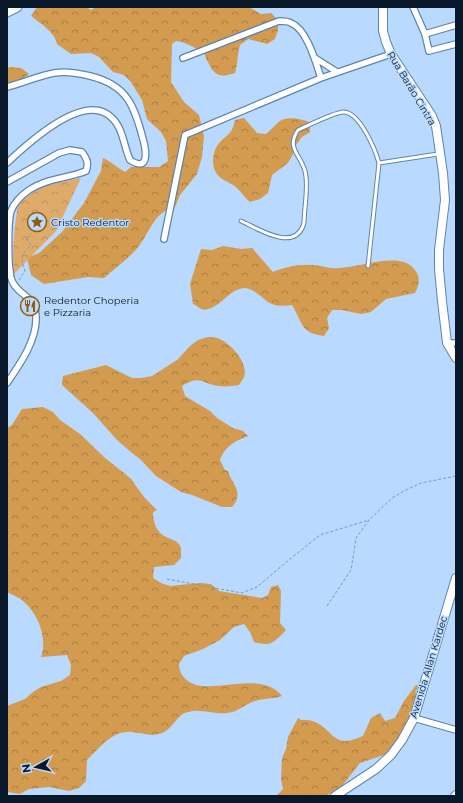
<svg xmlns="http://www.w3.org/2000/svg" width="463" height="803" font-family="Montserrat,sans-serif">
  <defs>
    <pattern id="forest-crowns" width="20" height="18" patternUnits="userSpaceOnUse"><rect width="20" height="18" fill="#d39b4f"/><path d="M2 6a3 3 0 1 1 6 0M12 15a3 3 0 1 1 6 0" fill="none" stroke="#a97e42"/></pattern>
    <pattern id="park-crowns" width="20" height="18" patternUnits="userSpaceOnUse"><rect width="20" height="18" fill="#deab6b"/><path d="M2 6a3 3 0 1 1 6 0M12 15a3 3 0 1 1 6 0" fill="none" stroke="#bd935d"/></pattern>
  </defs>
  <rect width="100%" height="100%" fill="#b9d9fe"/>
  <path fill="url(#forest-crowns)" d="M37,7H86L91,10L96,7H249L261,14L271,13L278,20V30L275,39L267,44L248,39L240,45C237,55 238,64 235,73C221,78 214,76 208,62C206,60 206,56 204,54C197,48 185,42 176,41L172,44L171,82L184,102L199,115L204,136L202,157L197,174L180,195L175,207C154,212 151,230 139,246C130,258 115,268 104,278L88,277L44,284L31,275L27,258L39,253L62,232L84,203L101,171L103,158C111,161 117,168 125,172L131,167H159L168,161L166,141L161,132L147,119L142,100L131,82L124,75L113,72L99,57L91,53L71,54L57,44C55,32 40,23 31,16Z
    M10,67L21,68L29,74L21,80L7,83V68Z
    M244,118L257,133L266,134C270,131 277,123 280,121C288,116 301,119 309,122L310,132L302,137L296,145L293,154L288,163L272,175L268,193L260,199L250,202C245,198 242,193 237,188C233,184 226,182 221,178C210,170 211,152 220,142C229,133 232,134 235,120Z
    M223,246L241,249L252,248L273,272C288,266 304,263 321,266C327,267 332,269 339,268C359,268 401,250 415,270C421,278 419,285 415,293L386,299L371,312L361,314L342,310H332L327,318L329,328L324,336C300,333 303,323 292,305C285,306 275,307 268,302C261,297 254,289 245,288C228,288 218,313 201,309C199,308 196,305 193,304L190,284L201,249L212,250Z
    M208,337C211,337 214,337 217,338C230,342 249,363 244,377C243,379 241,382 239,385C233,386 226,387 219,386C202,384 201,374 182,386L185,396L210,411L217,418L233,428L243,431L248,436C235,441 224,447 220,460L225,470L228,471C230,480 240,489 237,498C237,501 234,504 232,507H222L192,495L181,492L156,476L140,459L132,453L117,440L93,413L62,385L63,376L106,365L132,378H142L152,376L177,360L190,346L198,340Z
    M43,407L53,412L60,420L80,434L105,458L124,473L131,479L144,497L157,510L153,512C153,522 156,532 166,537C172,540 178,540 181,548C181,550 181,555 181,558L174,565L154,567L153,578L161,583L170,586L200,583L211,584L219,591L262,598L268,595L271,587L278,585L281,591L280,623L286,630C274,642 272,647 254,642L250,632L244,624L234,627L220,640L203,649L184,656L179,664C179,667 180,671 181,673C197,705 258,665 282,696C273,699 264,698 255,701C245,704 238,712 227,713C214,715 202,708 188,712C177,714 173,729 162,733C152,737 142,733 132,732C112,730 100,748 87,760L86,781L79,788L69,791L49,787L29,789L20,794L7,792V706L25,699L33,692L41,687L61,681L70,675L71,665L67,655L41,657C48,639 38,613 23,601C19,597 12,595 7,592V428L12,425L22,409Z
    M416,685H418L409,727L387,754L360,763L342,786L326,796H276L283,789L281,779L282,758L286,749L288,737L298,718L301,720C308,720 313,720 319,724C328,729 334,741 345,741C351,741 358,738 363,736L371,718L380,713L385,721L395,718L404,701Z"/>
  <path fill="url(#park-crowns)" d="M81,178L56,231L14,274C11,250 15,227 18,203L44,185Z"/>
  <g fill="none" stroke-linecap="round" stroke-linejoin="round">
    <defs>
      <path id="lane" d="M379,163L438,154
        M241,221C257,228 293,252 303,226C305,221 304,213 305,208C306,196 308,183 305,171C300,154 286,148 298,130C307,126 337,111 344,112C360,113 375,149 379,163L368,266"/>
      <path id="street" d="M413,7L425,34L429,51L456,44
        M425,34L456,25
        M183,58L279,21C282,21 288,21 291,23C307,29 316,63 321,78
        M315,58L337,72
        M7,87C23,83 38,76 54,73C66,71 78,73 90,76C127,85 134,105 143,139C146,150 150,173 130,160C124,147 123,128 112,118C85,90 27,144 7,163
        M7,182L59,153L70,150L82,152C87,159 89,163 86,171C66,179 47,178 29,190C22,195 14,203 11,211C8,219 8,261 10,271C10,276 12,282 15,286C25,299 35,296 36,317C37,340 20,364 7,383
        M164,239L185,135L321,78L391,54
        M447,343H456
        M414,718L456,730"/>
      <path id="secondary" d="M383,7V31L386,42L391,54L432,116L436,126L443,173L445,200L439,250V269L442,301L447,343L456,358
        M335,796L376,769L391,755L402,740L414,718L456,578
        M455,796L456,795"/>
      <path id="primary" d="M7,12L17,7"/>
    </defs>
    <use href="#lane" stroke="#5e84af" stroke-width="5"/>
    <use href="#street" stroke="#5e84af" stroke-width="8"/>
    <use href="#secondary" stroke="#5e84af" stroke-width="10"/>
    <use href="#primary" stroke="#5e84af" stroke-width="11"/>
    <path stroke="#7e99b7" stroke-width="1" stroke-dasharray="3 2" stroke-linecap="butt" d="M19,280L25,271C20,257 21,255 31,245L26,239L32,234
      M167,579L242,593L257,587L284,564L320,535L369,520
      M327,606L351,570L356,538L369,520L392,498L406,490L421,483L456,476"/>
    <use href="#lane" stroke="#fff" stroke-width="3"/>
    <use href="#street" stroke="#fff" stroke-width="5.5"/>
    <use href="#secondary" stroke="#fff" stroke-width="8"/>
    <use href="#primary" stroke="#fff" stroke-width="9"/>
  </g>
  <defs>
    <symbol id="sight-ring" viewBox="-11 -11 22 22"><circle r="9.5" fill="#b9d9fe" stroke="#8f5d0a" stroke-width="1.5"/><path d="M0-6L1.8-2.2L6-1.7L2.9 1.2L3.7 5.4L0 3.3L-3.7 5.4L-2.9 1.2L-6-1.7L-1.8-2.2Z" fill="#8f5d0a"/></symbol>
    <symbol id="restaurant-ring" viewBox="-11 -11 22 22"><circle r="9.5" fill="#b9d9fe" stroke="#8f5d0a" stroke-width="1.5"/><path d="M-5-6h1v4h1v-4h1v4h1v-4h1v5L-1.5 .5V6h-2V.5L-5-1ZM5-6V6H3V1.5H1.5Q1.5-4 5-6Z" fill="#8f5d0a"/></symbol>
  </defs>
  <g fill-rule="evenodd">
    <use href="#sight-ring" x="26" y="211" width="22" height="22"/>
    <use href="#restaurant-ring" x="19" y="295" width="22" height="22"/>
  </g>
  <g text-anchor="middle" stroke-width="3" stroke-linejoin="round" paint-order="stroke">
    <g font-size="10" fill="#0a192a" stroke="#b9d9fe">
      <text transform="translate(412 88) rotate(59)" y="4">Rua Barão Cintra</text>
      <text transform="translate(428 667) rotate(-73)" y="4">Avenida Allan Kardec</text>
    </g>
    <g font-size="10" fill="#0a192a" stroke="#b9d9fe" text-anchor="start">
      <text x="51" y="226">Cristo Redentor</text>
      <text x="44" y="304">Redentor Choperia<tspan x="44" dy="12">e Pizzaria</tspan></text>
    </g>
  </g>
  <rect width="463" height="803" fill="none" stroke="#0a192a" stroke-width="16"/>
  <g transform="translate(36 767) rotate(262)" stroke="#b9d9fe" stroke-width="3" paint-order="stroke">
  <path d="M0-3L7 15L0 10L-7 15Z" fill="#0a192a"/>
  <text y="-6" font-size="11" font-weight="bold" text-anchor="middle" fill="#0a192a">N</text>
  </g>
</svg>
